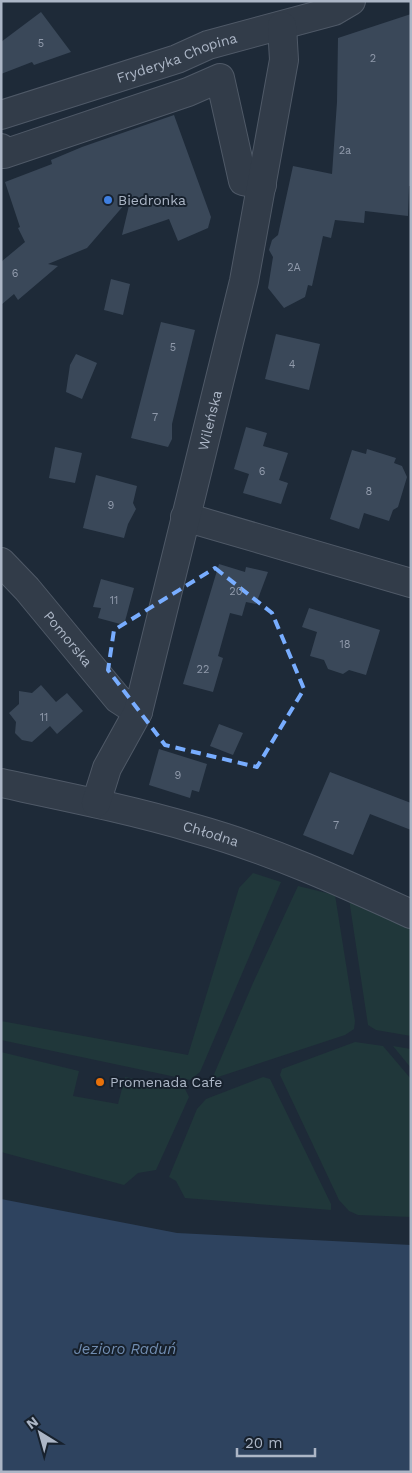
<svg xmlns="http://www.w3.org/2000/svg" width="412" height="1473" font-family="'Work Sans',sans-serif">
  <rect width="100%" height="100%" fill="#1e2a38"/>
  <path fill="#20373a" d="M253,873L281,882L200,1072L190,1080L1,1040V1021L188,1055L239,888Z
    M298,886L335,895L355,1021L354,1029L345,1035L212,1079L253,983Z
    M349,899L411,925V1036L376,1030L368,1025Z
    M355,1042L383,1046L411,1079V1217L358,1215L349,1211L339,1200L280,1075L282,1069Z
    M393,1046L411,1049V1068Z
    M1,1052L79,1071L73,1096L118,1104L125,1077L185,1089L189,1097L156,1170L138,1173L124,1185L1,1152Z
    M263,1077L270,1079L331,1204V1210L185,1198L176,1181L169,1177L197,1109L206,1099Z"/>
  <path fill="#2e435f" d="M1,1199L177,1233L411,1245V1472H1Z"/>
  <path fill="#3a4859" d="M41,12L71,52L34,65L32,62L1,74V42Z
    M411,14V186H409L408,216L365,211L364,223L335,220L331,238L323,236L312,286L308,285L305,297L284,308L268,288L273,257L269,250L272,240L278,235L293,166L332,174L337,102L338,38Z
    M174,115L211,217L208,228L178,241L169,219L122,235L131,197L87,248L48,264L58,266L18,300L14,294L1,305V262L25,242L18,228L20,227L5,182L52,164L51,160L82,147Z
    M111,279L130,284L123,315L104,310Z
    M161,322L195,330L172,424V439L168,447L131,438Z
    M276,334L320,344L309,390L265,379Z
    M76,354L97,363L82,399L66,392L70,365Z
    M246,427L267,433L263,446L288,453L279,480L288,483L281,504L243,493L249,474L234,469Z
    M55,447L82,453L75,483L49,478Z
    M367,449L396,458L394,463L402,466L407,477L398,507L393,510L389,521L364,513L359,529L330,519L352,450L366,454Z
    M96,475L137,486L133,503L136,509L128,524L124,538L83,528Z
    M219,564L245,572L246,567L268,572L256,604L246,602L242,616L230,613L218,656L223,658L213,692L183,684Z
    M101,579L134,588L124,625L98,618L101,608L93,607Z
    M309,608L380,630L366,675L349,670L343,674L328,669L324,660L310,656L317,632L302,627Z
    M41,685L56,702L67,693L83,711L57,734L50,726L32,742L22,740L15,733L16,722L9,713L19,704V691L32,693Z
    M219,724L243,733L233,755L210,746Z
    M159,749L207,764L199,792L192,790L190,798L149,785Z
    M330,772L411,803V830L370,814L353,855L303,835Z"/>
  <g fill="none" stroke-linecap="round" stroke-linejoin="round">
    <defs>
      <g id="minor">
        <path id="s1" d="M1,115L177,59L208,45L334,11L351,1"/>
        <path d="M1,148L4,154L188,92L220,78L243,181L262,185"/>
        <path d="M185,517L411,583"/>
        <path id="s2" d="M1,562L27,589L118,699L138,712"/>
        <path id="s3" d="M1,783C67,797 132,810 196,829C271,850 341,882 411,914"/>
        <path id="s4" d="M96,803L107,768L138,712L244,281L284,60L282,26"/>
      </g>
    </defs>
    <use href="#minor" stroke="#4f5967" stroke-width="30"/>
    <use href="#minor" stroke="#323c49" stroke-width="28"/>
  </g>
  <path fill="none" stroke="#78adff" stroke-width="4" stroke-dasharray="10 6" stroke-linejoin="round" d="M215,568L272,613L304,689L257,767L165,745L108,670L114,630Z"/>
  <circle fill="#3f7fe0" stroke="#17212d" stroke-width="2" cx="108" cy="200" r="5"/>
  <circle fill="#e8710a" stroke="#17212d" stroke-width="2" cx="100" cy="1082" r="5"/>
  <g text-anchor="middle" stroke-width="4" stroke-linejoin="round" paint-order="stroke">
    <g font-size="11" fill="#909aab">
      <text x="41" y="47">5</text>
      <text x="373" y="62">2</text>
      <text x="345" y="154">2a</text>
      <text x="294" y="271">2A</text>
      <text x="15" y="277">6</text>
      <text x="173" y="351">5</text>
      <text x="292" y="368">4</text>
      <text x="155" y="421">7</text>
      <text x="262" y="475">6</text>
      <text x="369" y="495">8</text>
      <text x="111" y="509">9</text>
      <text x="236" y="595">20</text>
      <text x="114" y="604">11</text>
      <text x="345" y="648">18</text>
      <text x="203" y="673">22</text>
      <text x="44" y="721">11</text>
      <text x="178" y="779">9</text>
      <text x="336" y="829">7</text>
    </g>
    <g font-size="14" fill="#acb6c6" stroke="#17212d">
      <text dy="5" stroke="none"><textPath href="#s1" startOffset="185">Fryderyka Chopina</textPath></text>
      <text dy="5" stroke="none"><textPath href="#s4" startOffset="401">Wileńska</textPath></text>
      <text dy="5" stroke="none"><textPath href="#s2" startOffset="102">Pomorska</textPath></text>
      <text dy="5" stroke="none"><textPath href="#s3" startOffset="216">Chłodna</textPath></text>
    </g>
    <g font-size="14" fill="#acb6c6" stroke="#17212d" text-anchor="start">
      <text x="118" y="205">Biedronka</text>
      <text x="110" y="1087">Promenada Cafe</text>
    </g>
    <g font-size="15" font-style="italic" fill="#718db1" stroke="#17212d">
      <text x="125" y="1354">Jezioro Raduń</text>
    </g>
  </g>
  <rect width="412" height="1473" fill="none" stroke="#acb6c6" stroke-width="5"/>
  <g transform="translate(40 1433) rotate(323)" stroke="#17212d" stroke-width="4" paint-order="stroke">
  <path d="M0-4L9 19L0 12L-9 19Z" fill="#acb6c6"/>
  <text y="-8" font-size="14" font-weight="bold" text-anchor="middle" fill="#acb6c6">N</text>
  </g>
  <path d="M237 1448v8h78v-8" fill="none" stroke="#acb6c6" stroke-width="2.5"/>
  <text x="245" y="1448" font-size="15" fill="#acb6c6" stroke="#17212d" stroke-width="4" paint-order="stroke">20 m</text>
</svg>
